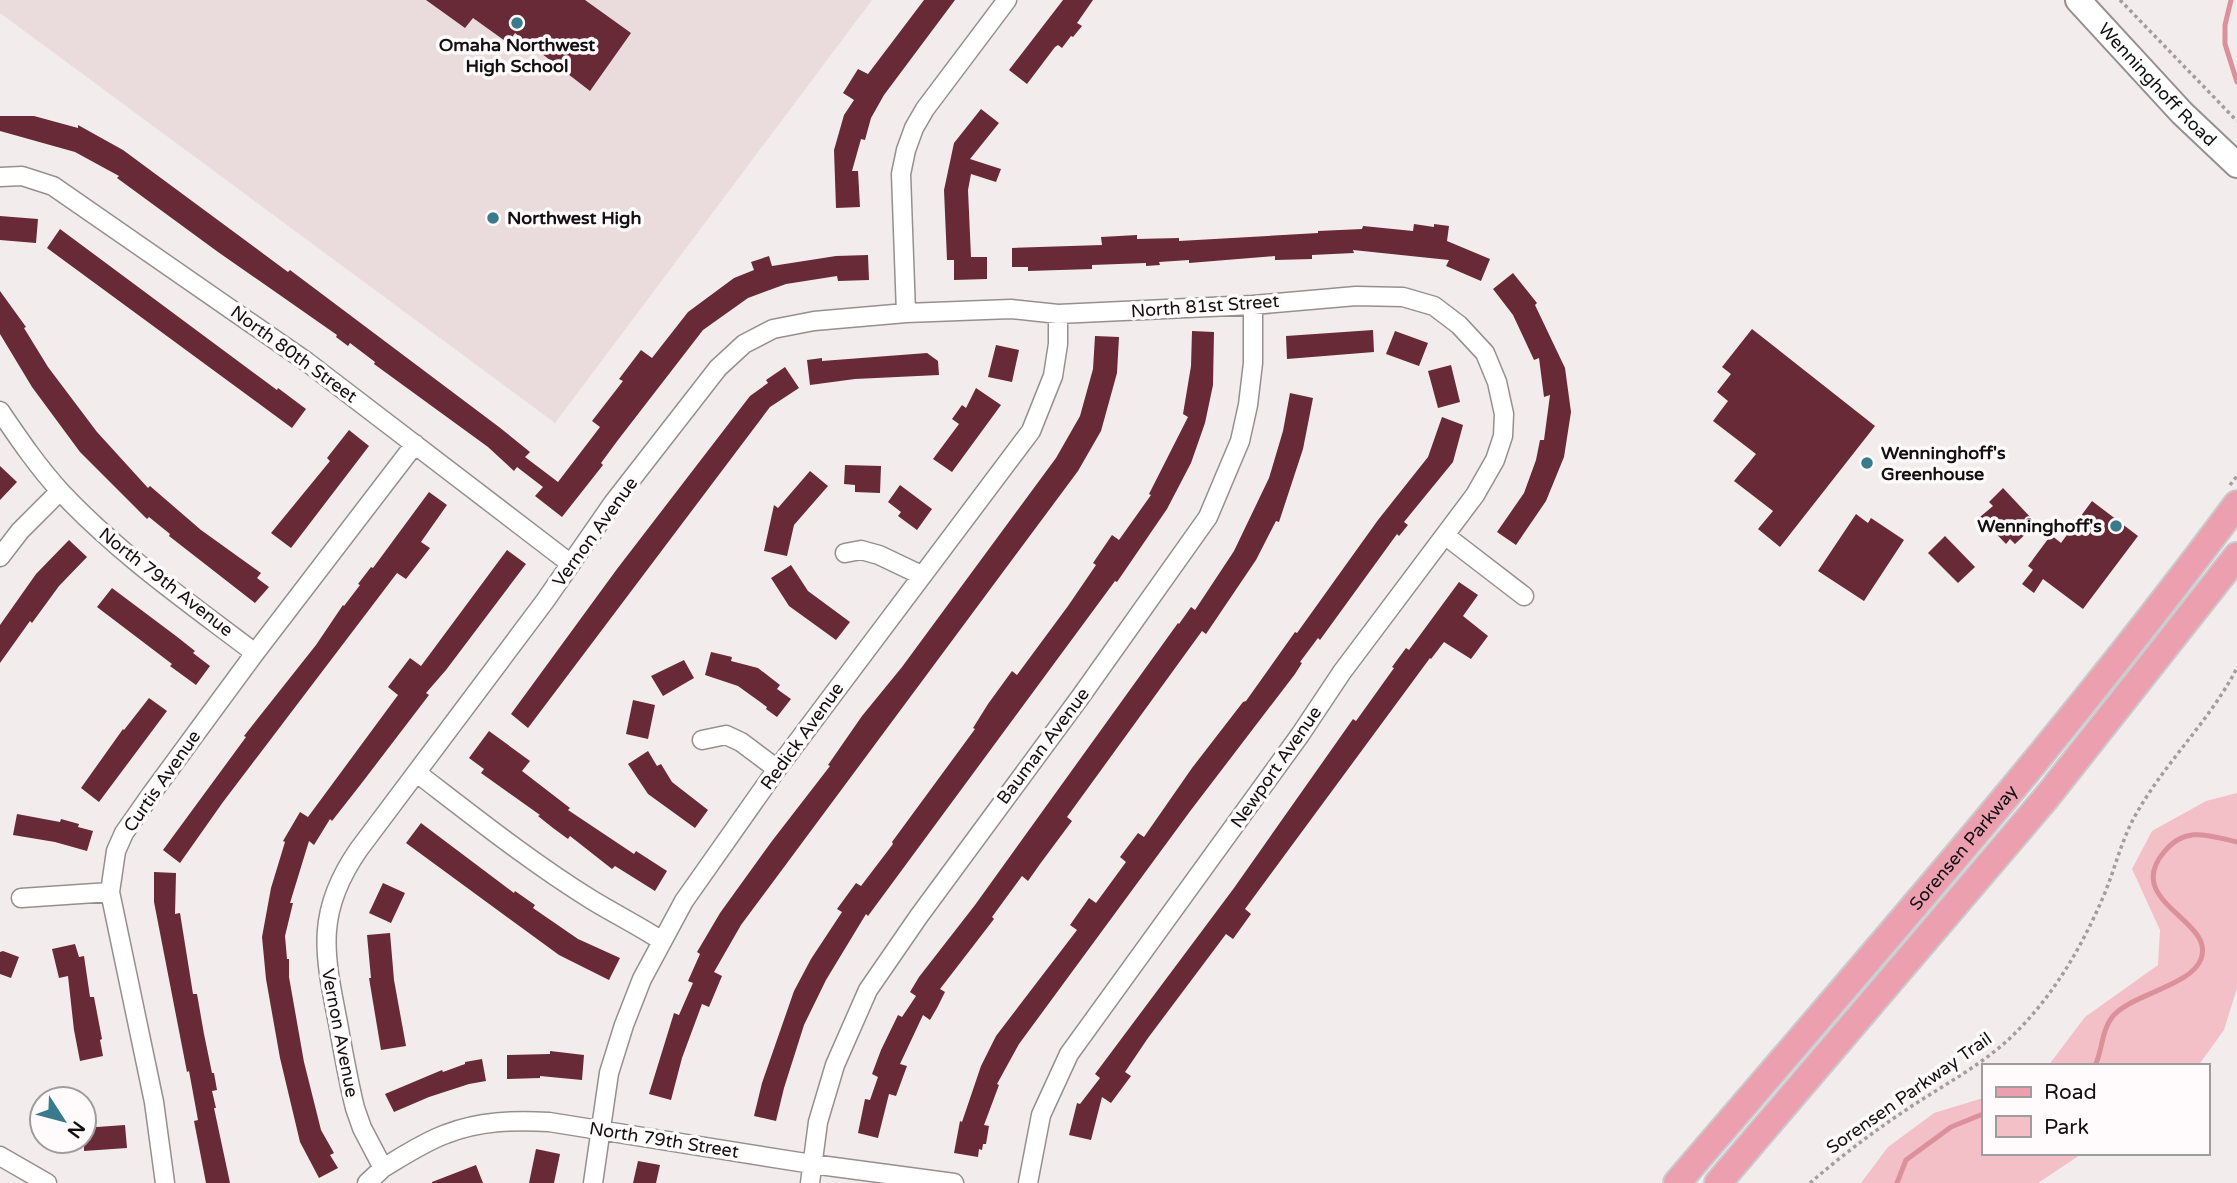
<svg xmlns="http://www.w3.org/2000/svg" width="2237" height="1183" font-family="'Varela Round',sans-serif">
  <rect width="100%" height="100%" fill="#f3eced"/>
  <path fill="#eadbdc" d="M0,0H872L555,423L0,13Z"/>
  <path fill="#f2c0c6" d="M2237,793V988L2224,1030L2198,1066H2048L2085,1017L2158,965L2160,930L2132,869L2152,831L2206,801Z
    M1983,1098V1153H2083L2038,1183H1861L1888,1147L1934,1113Z"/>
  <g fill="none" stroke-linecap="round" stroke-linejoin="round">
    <path stroke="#da919c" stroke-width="5" d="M2231,0L2225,25V44L2237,82
      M2095,1066C2103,1049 2101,1031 2113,1016C2132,994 2191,986 2201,959C2216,920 2122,902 2164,852C2186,825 2210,836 2237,842
      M1897,1183L1906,1160L1951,1127L1983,1114"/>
  </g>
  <path fill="#672a36" d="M426,0H585L631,33L590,91L515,33L508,43L473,18L465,28Z
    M924,0H955L884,95L871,118L865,140L861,139L852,171H858L860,207L836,208L834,150L844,115L854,100L843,93L858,69L868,74Z
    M1063,0H1093L1077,23L1082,26L1073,37L1071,36L1062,48L1058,45L1055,47L1027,84L1009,70Z
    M981,109L999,123L970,159L1001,169L996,182L971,174L968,190L971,257H987V279L954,280V260H947L944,190L954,143Z
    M0,116H34L78,128V125L123,150L288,272L290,270L499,427L530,452L525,457L558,482L600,427L592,421L623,381L619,379L641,350L652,358L688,312L734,278L754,270L751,262L769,256L772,266L836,256L868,255L869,280L838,281L837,276L786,284L748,298L703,330L618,440L601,463L603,465L562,517L535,496L543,487L517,467L514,471L488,447L374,364L375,362L350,343L348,346L336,337L337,335L218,252L117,178L119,176L75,152L0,131Z
    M0,216L38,219L36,243L0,240Z
    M1414,224L1434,227V224L1449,226L1447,241L1490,259L1481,281L1446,266L1449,260L1353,250L1354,253L1312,255V259L1275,260V256L1189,263V260L1159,262L1160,265L1146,266V263L1092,265V269L1028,271V267H1012V248L1102,245L1101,237L1137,235V239L1179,238V241L1318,233V231L1362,229L1363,226L1413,231Z
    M60,229L277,390L278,388L306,409L292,428L47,248Z
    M1513,273L1537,303L1535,305L1565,368L1571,412L1564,457L1546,501L1516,545L1497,532L1524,493L1536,460L1540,440H1544L1550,395L1544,397L1539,358L1534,360L1513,315L1493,289Z
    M0,291L26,327L24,328L48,367L97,432L148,488L150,486L201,530L261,573L257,578L269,587L255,603L169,536L170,534L149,517L147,519L80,452L32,387L0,334Z
    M1752,329L1875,426L1780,547L1758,529L1773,511L1734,481L1756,454L1713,421L1728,401L1717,392L1731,374L1722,367Z
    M1373,330L1374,352L1287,359L1286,336Z
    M1192,331L1214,332L1213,385L1205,423L1191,463L1167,509L1117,582L1115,581L868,916L866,914L826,980L804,1025L784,1088L776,1121L754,1116L762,1083L794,991L811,959L842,912L837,909L856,883L861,886L893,844L892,842L975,729L973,728L988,704L1012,671L1017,675L1068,606L1096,565L1093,563L1112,535L1119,540L1151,495L1149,494L1188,417L1183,414L1191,366Z
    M1395,331L1428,343L1419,366L1386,354Z
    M1095,336L1119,337L1117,373L1101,431L1078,471L741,925L714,972L722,976L709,1007L702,1004L682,1058L671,1100L649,1094L674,1013L679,1015L693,983L688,981L700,954L697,952L720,913L772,841L830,766L828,765L862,716L902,667L1056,458L1080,416L1093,369Z
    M996,345L1019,350L1012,382L988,377Z
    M927,353L938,361L939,375L855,379L810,385L807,360L822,358V361Z
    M1451,365L1460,402L1438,408L1428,371Z
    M785,367L799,388L770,407L528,728L511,714L617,569L750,396L768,383L766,380Z
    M976,388L1001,405L952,472L933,459L959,424L952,419L962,405L966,408Z
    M1290,393L1313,398L1303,449L1279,522L1276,521L1256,560L1206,634L1202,631L1067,817L1072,821L1040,864L1028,881L1022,876L992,917L994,919L940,989L945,992L937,1008L930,1020L923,1015L900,1064L907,1066L896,1096L889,1094L878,1138L858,1133L865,1099L870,1100L878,1077L872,1074L881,1050L898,1015L902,1017L916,996L910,992L919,977L975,905L1178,623L1179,624L1191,607L1195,610L1234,551L1269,478L1283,431Z
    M1442,417L1463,425L1453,462L1404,522L1408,525L1399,536L1397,534L1320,640L1318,638L1300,662L1302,663L1295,674L1191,810L1019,1044L997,1084L999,1085L984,1125L989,1126L986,1144H983L982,1150L979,1149L978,1157L954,1153L960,1121L962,1122L981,1066L996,1036L1077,930L1070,925L1089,898L1096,903L1126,862L1120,857L1138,833L1144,837L1192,768L1243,702L1246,701L1295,632L1297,633L1378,520L1428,457Z
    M349,430L369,446L291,548L271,533L330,461L327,458Z
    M845,465L881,466L880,493L855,492V485L844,484Z
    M0,466L17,482L0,500Z
    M810,471L828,486L794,525L787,556L764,551L774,505L778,508Z
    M900,485L932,509L917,530L898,516L901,512L888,502Z
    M2003,488L2033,520V527L2015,544L2010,539L2006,544L1980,517L1993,506L1989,502Z
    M429,492L447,505L421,542L430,548L406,579L397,573L223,802L180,863L163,850L246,737L244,736L316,645L343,605L344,606L360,585L358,584L371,567L373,568Z
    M2092,501L2138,536L2083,609L2043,579L2034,593L2022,584L2033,570L2028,566L2051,535L2061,543Z
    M1856,514L1868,523L1871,518L1904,540L1864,601L1818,571Z
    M1945,536L1975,567L1958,583L1928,553Z
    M69,540L87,557L59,586L32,623L30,621L0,663V625L36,574Z
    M507,550L526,564L446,670L426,693L429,695L361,784L332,821L330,819L314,845L309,841L290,903H293L285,936L287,959H289V977L304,1062L321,1130L334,1153L330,1155L338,1168L319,1178L300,1142L280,1058L266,979L262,937L271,888L285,842L283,841L300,812L308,817L398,695L388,687L410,658L421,666Z
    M791,565L808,591L850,622L836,640L789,606L771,578Z
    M1459,582L1478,595L1463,616L1488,636L1471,659L1444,642L1431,659L1430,658L1245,909L1251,914L1233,939L1226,934L1148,1038L1125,1072L1131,1076L1111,1103L1102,1097L1091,1140L1069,1135L1077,1103L1080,1104L1100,1078L1095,1074L1234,888L1353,719L1356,721L1394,668L1392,667L1406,648L1409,650Z
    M112,588L176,636L195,651L193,653L210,666L196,685L170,666L172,664L97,607Z
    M711,652L732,657L731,661L758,668L780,685L777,689L791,699L777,717L766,709L767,707L738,686L705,675Z
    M684,660L694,678L663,696L651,676Z
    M149,698L167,711L99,802L81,788L123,729L124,730Z
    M633,700L655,705L648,739L626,734Z
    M489,731L530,761L522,771L570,808L568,810L634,854L636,851L667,871L655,891L615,866L612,869L570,836L568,839L553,828L538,816L540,815L481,773L484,769L469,758Z
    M648,751L657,766L661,764L672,782L708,810L695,828L648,794L628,764Z
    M17,814L60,822L61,819L79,824L78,827L93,831L87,851L55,842L13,835Z
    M421,823L514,893L515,891L535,905L533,908L578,939L620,958L609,980L559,955L406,843Z
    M154,872L176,873L175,914L180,913L193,994H197L204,1034L212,1073H214L217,1090L212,1091L216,1108H214L230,1183H206L194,1121L198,1120L189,1071L187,1072L154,902Z
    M383,883L405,893L391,923L369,913Z
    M390,933L394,980L406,1046L381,1050L369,978H371L367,935Z
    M75,944L79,957L84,956L90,997H94L102,1039L100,1040L103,1056L80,1061L74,1030L68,976L59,978L52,949Z
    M3,951L19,957L11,978L0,974V952Z
    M550,1051L584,1055L582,1080L540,1076V1078L507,1079V1055L550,1054Z
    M482,1059L486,1081L469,1084L429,1097L394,1112L385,1094L442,1070L443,1072L465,1064V1062Z
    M84,1122L97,1127L125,1125L127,1148L84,1151Z
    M536,1149L560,1154L554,1183H529Z
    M638,1161L660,1165L656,1183H633Z
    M476,1165L483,1183H432V1182Z"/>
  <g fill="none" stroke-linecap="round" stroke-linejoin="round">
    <defs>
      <path id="street" d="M0,177L22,176L53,186L307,362L571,564
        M906,313L901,174L906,150L914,128L925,109L1007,0
        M0,411C19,439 38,467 61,492C119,554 188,602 255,653
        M1446,536L1524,596
        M845,553L861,550L879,555L921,575
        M0,557L20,531L60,491
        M702,740L726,735L741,742L777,769
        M417,773C473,816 532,863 592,900C615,914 639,926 662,941
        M21,898L110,892
        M0,1156L47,1183
        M383,1168C403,1156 424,1142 446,1134C479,1121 514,1120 549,1122L812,1164L954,1183
        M165,1183L154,1102L110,892L116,851L124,833L152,793L255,653L415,444
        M367,1183L383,1168L362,1128L355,1108C348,1080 343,1051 338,1023C324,953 315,912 359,849L545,601L613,503L718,368L744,344L773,329L814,321L906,313L1011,309L1058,314L1253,305L1356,296L1403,297L1434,306L1459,325L1485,353L1497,382L1504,414L1503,436L1495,460L1475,495L1342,672L1300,735L1069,1054L1041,1115L1028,1183
        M593,1183L609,1073L624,1025L642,979L684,901L777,769L1031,431L1053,376L1058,344V314
        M810,1183L818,1122L835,1065L868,990L919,916L1081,696L1208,517L1240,441L1248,405L1253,363V305"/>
      <g id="secondary">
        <path id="s1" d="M2078,0L2182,113L2237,165"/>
      </g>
      <g id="primary">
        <path id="s2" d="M1677,1183C1868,960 2062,740 2237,504"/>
        <path d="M1718,1183L2046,798L2237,556"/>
      </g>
    </defs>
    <use href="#street" stroke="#968f90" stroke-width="21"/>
    <use href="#secondary" stroke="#968f90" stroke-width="28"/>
    <use href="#primary" stroke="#cbcaca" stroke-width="30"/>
    <path stroke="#a39e9e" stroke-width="3.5" stroke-dasharray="3.5 3.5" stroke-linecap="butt" d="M2120,0L2237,121
      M2230,485L2237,476
      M1810,1183C1839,1158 1870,1134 1903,1112C1938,1088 1976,1069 2008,1040C2051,1000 2081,949 2104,895C2115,869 2121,841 2135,816C2165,762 2209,722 2237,668"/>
    <use href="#street" stroke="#fff" stroke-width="18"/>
    <use href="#secondary" stroke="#fff" stroke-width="24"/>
    <use href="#primary" stroke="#eb9faf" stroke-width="26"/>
  </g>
  <g fill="#397a8d" stroke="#fffafb" stroke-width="2.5">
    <circle cx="517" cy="23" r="7"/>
    <circle cx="493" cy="218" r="7"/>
    <circle cx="1867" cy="463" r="7"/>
    <circle cx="2116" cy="526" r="7"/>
  </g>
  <g text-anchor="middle" stroke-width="7" stroke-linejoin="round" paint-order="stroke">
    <g font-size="18" font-weight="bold" fill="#121010" stroke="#fffafb" text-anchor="start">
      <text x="517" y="51" text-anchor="middle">Omaha Northwest<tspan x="517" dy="21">High School</tspan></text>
      <text x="507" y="224">Northwest High</text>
      <text x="1881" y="459">Wenninghoff's<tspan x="1881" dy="21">Greenhouse</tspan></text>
      <text x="2102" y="532" text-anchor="end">Wenninghoff's</text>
    </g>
    <g font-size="18" fill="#121010" stroke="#fffafb">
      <text dy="6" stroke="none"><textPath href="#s1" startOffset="116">Wenninghoff Road</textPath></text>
      <text transform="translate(1205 306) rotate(-4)" y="6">North 81st Street</text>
      <text transform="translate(294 354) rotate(36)" y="6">North 80th Street</text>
      <text transform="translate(595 532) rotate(-54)" y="6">Vernon Avenue</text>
      <text transform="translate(166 582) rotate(38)" y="6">North 79th Avenue</text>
      <text transform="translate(802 736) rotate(-54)" y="6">Redick Avenue</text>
      <text transform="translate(1043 746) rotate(-53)" y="6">Bauman Avenue</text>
      <text transform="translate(1276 767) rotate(-55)" y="6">Newport Avenue</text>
      <text transform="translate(162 781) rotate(-55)" y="6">Curtis Avenue</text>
      <text dy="6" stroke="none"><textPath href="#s2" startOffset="441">Sorensen Parkway</textPath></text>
      <text transform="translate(340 1033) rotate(79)" y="6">Vernon Avenue</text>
      <text transform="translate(1909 1093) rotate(-35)" y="6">Sorensen Parkway Trail</text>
      <text transform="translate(664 1140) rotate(9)" y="6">North 79th Street</text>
    </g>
  </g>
  <rect x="1982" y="1064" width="228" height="91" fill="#fffafb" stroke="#a09c9d" stroke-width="2"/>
  <rect x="1996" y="1087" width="35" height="10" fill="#eb9faf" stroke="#a09c9d" stroke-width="2"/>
  <text x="2044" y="1099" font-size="21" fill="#121010">Road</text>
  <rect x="1996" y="1116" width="35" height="21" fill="#f2c0c6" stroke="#a09c9d" stroke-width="2"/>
  <text x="2044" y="1134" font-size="21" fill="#121010">Park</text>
  <g transform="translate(63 1120) rotate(126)"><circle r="33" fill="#fffafb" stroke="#a09c9d" stroke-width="2"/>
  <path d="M0-5L12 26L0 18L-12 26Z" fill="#397a8d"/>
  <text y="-10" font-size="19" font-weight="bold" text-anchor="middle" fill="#121010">N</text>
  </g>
</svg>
